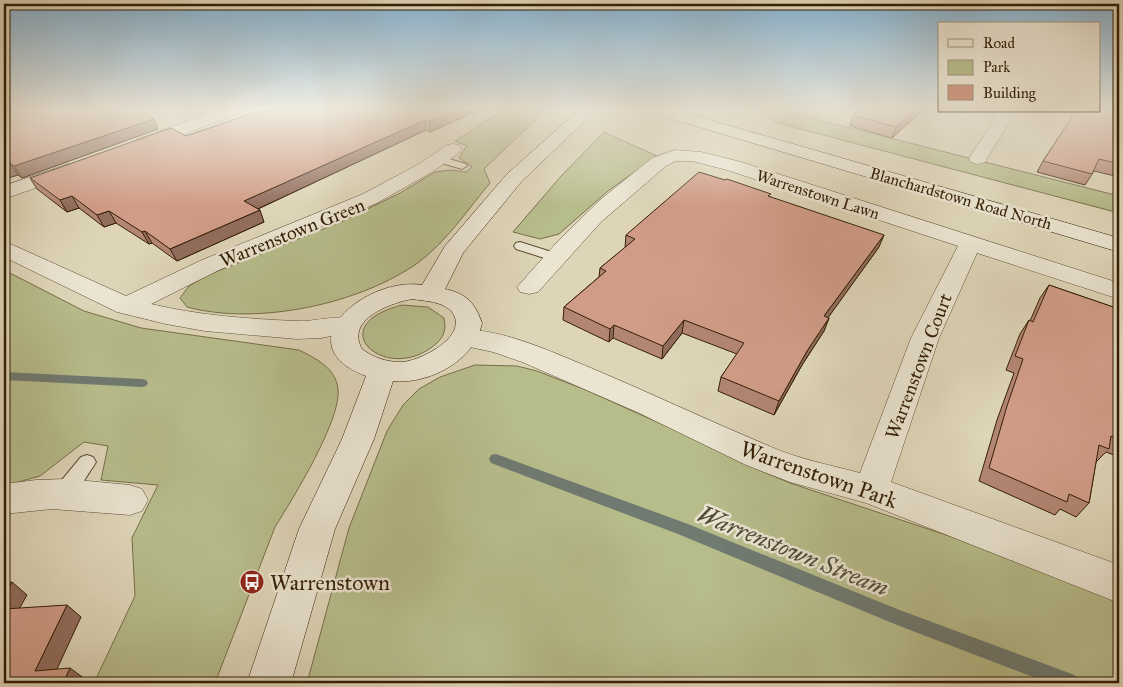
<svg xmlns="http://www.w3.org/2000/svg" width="1123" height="687" font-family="'IM FELL Great Primer',serif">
  <rect width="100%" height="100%" fill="#ded5b8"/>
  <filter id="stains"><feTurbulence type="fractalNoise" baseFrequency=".004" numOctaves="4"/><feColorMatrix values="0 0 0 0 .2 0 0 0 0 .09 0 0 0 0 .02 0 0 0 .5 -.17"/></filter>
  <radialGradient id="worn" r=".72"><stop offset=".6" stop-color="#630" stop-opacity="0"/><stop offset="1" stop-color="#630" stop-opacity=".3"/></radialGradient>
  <path fill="#b7bc8b" stroke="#766e48" d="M504,110H546L484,169L490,183C468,209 447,241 419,262C361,304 257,326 187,307L180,298L189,286L208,275L341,222L400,193L435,172L450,170L466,172L472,167L459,158L467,146L455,141Z
    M763,110H792L803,116L1119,196V213L774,122Z
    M604,132L657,156L608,191L559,234L540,239L513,232L562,175Z
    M4,270L84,311L141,328L299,350C315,358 336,368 338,389C342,419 292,500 275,527L215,683H94L135,596L132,538L158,485L101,480L108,446L84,442L40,476L4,486Z
    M402,305L428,307L444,318C447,331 443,339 432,347C385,383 320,326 402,305Z
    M475,365L517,366L537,371L586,390L677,431L742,463L790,483L1030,563L1119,598V683H307L349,528L387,431L403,405L419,389L440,377Z"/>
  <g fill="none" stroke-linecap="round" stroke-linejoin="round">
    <path fill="#6f7a71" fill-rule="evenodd" d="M4,372L142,379L146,380L148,383L146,386L142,387L4,380Z
      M496,454L688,524L897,609L1072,674L1078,677L1081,683H1049L897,625L678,534L491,463L489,459L491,455Z"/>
    <defs>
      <path id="lane" d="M439,156L466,164L467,166L462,169L435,161V157Z
        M520,242L558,254L560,257L554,261L516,249L514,246L516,243Z
        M87,455L93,457L96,462L93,467C84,479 73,505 56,499L54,493L56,487L81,457Z"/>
      <path id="street" d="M218,110H241L239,113L148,148L142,149L136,148L133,144L136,140Z
        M997,111H1013L1009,122L985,162L978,164L971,162L969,158L993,122Z
        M453,144L459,145L462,149L459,153L432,172L377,203L219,270L151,304C197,315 248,319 296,321C316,322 337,314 356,319L360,325L356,331L321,338L297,339L205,331L166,324L117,312L4,257V241L126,296L202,260L363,194L419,164L447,145Z
        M675,150L701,152L741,162L1119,283V299L977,253L939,338L891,482L1119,565V603L866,503L790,482L746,465L637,412L522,362L493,352L456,344L452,338L456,332C489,323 552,352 584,365C646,391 707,420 769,446C798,459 830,465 860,473L911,338L958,246L727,170L692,161H676L666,166L601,222L538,292L529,294L520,292L517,287L559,240L600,200L652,158Z
        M68,164L75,166L78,170L75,174L4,199V186Z
        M67,479L130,485L142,489L148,500L142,511L130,515L52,509L4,514V484L36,480Z"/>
      <path id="secondary" d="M579,110H596L521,182L463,253L445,289C467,294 475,303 482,323C480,331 478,339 473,345C456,369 422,384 393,381L374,439L335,529L291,683H247L299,529L342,439L366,376C283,345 367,276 422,285L445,246L507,174ZM412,299C424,301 443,301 452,312C470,336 420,361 402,362C386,362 374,358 362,349C345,319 391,303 412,299Z
        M650,110H675L1119,238V252L652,113Z"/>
    </defs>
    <use href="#lane" stroke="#5e4c32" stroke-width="2"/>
    <use href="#street" stroke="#5e4c32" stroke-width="1"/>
    <use href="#secondary" stroke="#341f05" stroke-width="1"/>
    <use href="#lane" fill="#eae4d1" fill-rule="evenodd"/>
    <use href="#street" fill="#eae4d1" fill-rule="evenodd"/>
    <use href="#secondary" fill="#eae4d1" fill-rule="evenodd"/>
  </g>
  <path fill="#b38674" stroke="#341f05" d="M4,110L158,129L22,178L18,175L4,179Z
    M263,110H477V111L430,132L426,130L258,209L264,222L177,261L152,243L149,244L116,223L104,227L79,208L67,212L37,189L30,178L186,136Z
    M860,110H923L892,138L850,126L853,115Z
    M1119,110V177L1094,171L1085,185L1037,172L1043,161L1071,119L1070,111H1099Z
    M770,197L879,247L828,317L829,318L824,331L802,365L774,415L718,391L721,377L737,354L682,333L662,359L613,338L609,342L563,320L564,307L599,277L600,268L625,248L626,235Z
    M1049,285L1119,309V457L1106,452L1096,462L1089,503L1076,517L1060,509L1055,515L979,481L997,420L1014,373L1006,370L1020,334L1029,320L1030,321L1040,298Z"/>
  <path fill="#926d5e" stroke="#341f05" d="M456,110H477V111L430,132L429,122Z
    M915,110H923L892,138L896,127Z
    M154,119L158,129L22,178L14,166Z
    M425,120L426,130L249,213L244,201Z
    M10,163L18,175L4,179V165Z
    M72,196L79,208L67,212L60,200Z
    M260,210L264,222L177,261L170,249Z
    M109,211L116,223L104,227L97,215Z
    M145,231L152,243L149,244L142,232Z
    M884,235L879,247L820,329L824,316Z
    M829,318L824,331L802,365L774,415L779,401L807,351Z
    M684,320L682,333L662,359L663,346Z
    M614,325L613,338L609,342L610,329Z
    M12,582L27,595L12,622L4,616V597Z
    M67,605L81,617L51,682L35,671Z
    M70,668L85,679L83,683H63Z"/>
  <path fill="#d09c87" stroke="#341f05" d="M4,110H138L154,119L14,166L10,163L4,165Z
    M263,110H456L429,122L425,120L244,201L260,210L170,249L145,231L142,232L109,211L97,215L72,196L60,200L30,178L171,128L186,136Z
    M860,110H915L896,127L853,115Z
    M1099,110H1119V164L1099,159L1092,174L1043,161L1076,111H1099Z
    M699,172L725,180L727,179L771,194L768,196L884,235L824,316L829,318L807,351L779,401L721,377L744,343L684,320L663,346L614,325L610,329L564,307L606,271L600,268L635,239L626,235Z
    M1049,285L1119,309V439L1111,436L1109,449L1099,445L1089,503L1069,494L1067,502L989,468L1007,406L1023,359L1015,356L1029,320L1033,322Z
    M12,582L4,597V583Z
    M67,605L35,671L70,668L63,683H4V609Z"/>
  <linearGradient id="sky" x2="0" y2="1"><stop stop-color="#87b5d5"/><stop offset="0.53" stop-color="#f0ecdf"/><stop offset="1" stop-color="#f0ecdf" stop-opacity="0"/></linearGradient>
  <rect width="1123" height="206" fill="url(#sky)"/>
  <defs>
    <symbol id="bus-disc" viewBox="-11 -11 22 22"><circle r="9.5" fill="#8f2418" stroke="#eae4d1"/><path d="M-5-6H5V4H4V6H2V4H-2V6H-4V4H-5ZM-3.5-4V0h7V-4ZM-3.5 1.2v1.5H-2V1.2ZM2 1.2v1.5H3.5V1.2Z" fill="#fff"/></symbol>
  </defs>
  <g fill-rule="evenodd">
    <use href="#bus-disc" x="238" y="568" width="28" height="28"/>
  </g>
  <g text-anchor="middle" stroke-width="5" stroke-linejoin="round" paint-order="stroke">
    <g font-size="16" fill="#341f05" stroke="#eae4d1">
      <text transform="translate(818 194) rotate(18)" y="6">Warrenstown Lawn</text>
      <text transform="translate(961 198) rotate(16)" y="6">Blanchardstown Road North</text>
    </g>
    <g font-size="19" fill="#341f05" stroke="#eae4d1">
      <text transform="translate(292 232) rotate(-22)" y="7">Warrenstown Green</text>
      <text transform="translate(918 366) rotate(-69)" y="7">Warrenstown Court</text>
    </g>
    <g font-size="22" fill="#341f05" stroke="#eae4d1">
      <text transform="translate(819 474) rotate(19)" y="8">Warrenstown Park</text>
    </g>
    <g font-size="22" fill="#341f05" stroke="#eae4d1" text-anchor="start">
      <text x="270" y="590">Warrenstown</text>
    </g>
    <g font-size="24" font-style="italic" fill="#524c3b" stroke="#eae4d1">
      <text transform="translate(793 551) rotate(22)" y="8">Warrenstown Stream</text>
    </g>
  </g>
  <rect width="1123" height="687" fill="none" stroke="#ded5b8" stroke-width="20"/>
  <rect x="5" y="5" width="1113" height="677" fill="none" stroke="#341f05" stroke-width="2.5"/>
  <rect x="10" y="10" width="1103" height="667" fill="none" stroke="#341f05"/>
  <rect x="938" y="22" width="162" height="90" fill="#eae4d1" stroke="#a1957f"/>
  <rect x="948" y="39" width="25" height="8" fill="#eae4d1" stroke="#a1957f"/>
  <text x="983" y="48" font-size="15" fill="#341f05">Road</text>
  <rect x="948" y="60" width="25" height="15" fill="#b7bc8b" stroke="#a1957f"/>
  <text x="983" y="72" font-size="15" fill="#341f05">Park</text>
  <rect x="948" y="85" width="25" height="15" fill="#d09c87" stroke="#a1957f"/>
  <text x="983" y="98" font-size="15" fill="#341f05">Building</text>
  <rect width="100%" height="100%" filter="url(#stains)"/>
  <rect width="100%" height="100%" fill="url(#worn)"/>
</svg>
